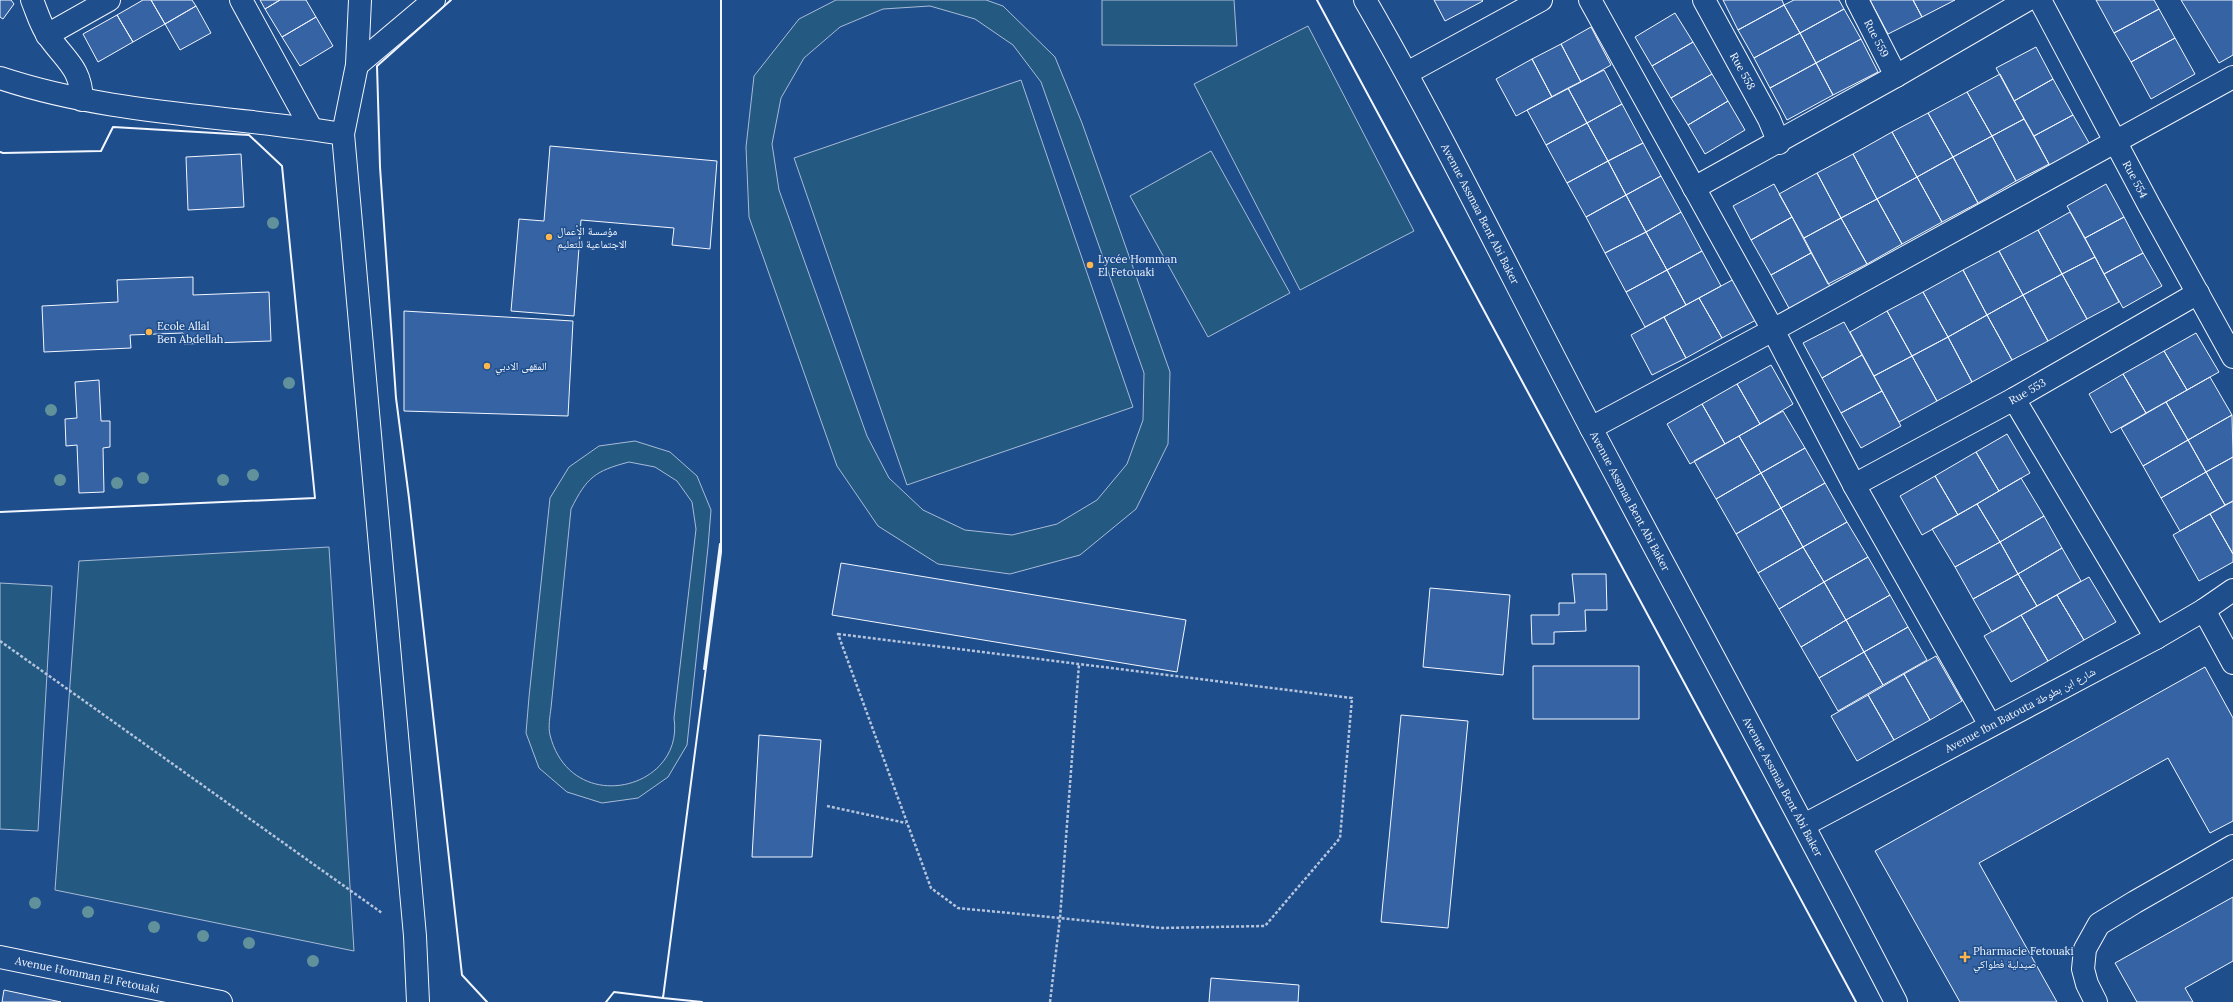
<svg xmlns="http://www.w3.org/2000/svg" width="2233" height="1002" font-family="Lora,'Noto Naskh Arabic',serif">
  <rect width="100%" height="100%" fill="#1f4e8c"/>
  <path fill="#245a82" stroke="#a8bbd7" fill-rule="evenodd" d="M836,0H986L1003,6L1055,57L1082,123L1170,372L1168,444L1136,509L1080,555L1010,574L938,564L878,526L837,466L749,217L746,147L754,76L799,19ZM930,6L975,19L1013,45L1041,82L1144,373L1143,420L1127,464L1097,500L1057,524L1012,535L965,530L923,510L889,478L867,436L779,190L772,144L781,98L804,58L840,27L883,9Z
    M1102,0H1234L1237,46L1102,45Z
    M1308,26L1414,231L1300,290L1194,84Z
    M1021,80L1133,407L907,485L794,158Z
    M1211,151L1290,293L1208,337L1130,196Z
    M635,441L670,452L697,476L711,510L708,547L687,745L668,777L638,798L602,803L567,792L539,768L526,733L529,697L550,498L569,467L599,446ZM629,462L655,467L677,481L692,502L696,529L674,718C685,790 571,818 550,735C548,727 550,716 551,708L571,509C587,477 595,471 629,462Z
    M329,547L354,951L55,890L79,561Z
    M0,583L52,586L38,831L0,829Z"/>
  <path fill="#3563a3" stroke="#f2f6ff" d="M0,0H11L14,4L3,19L0,17Z
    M143,0H151L165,24L133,42L117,15Z
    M151,0H192L196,6L165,24Z
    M260,0H280L265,9Z
    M280,0H306L316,17L282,37L265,9Z
    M1434,0H1482L1483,1L1445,21Z
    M1723,0H1782L1784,5L1738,30Z
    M1794,0H1839L1844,9L1800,33L1784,5Z
    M1870,0H1913L1922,17L1888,34Z
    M1913,0H1955L1922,17Z
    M2096,0H2154L2159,9L2114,33Z
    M2181,0H2233V55L2219,63Z
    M1784,5L1800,33L1754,58L1738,30Z
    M196,6L211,33L180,50L165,24Z
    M1844,9L1861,39L1816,63L1800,33Z
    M2159,9L2175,38L2131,62L2114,33Z
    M1675,13L1693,42L1652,66L1635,37Z
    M117,15L133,42L98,62L83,34Z
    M316,17L333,46L300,66L282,37Z
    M1591,27L1611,65L1581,82L1561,44Z
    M1800,33L1816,63L1770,88L1754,58Z
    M2175,38L2195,74L2151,99L2131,62Z
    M1861,39L1878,72L1833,95L1816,63Z
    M1693,42L1712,74L1671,98L1652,66Z
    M1561,44L1581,82L1552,97L1532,59Z
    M2036,47L2053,79L2014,101L1996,68Z
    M1532,59L1552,97L1516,116L1496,79Z
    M1816,63L1833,95L1787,120L1770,88Z
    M1604,70L1622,104L1587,123L1568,88Z
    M1712,74L1728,101L1688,125L1671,98Z
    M2000,74L2024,119L1992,136L1967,92Z
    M2053,79L2073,115L2034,136L2014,101Z
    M1568,88L1587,123L1546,145L1527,110Z
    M1967,92L1992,136L1953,157L1928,113Z
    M1728,101L1745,130L1705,154L1688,125Z
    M1622,104L1643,143L1608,161L1587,123Z
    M1928,113L1953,157L1917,177L1892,132Z
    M2073,115L2092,148L2052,170L2034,136Z
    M2024,119L2049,164L2016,181L1992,136Z
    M1587,123L1608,161L1567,183L1546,145Z
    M1892,132L1917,177L1877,199L1853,154Z
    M1992,136L2016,181L1978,203L1953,157Z
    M1643,143L1661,176L1626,195L1608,161Z
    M550,146L717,161L710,249L672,245L674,228L581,220L574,316L511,311L519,219L544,221Z
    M241,154L244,207L188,210L186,157Z
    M1853,154L1877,199L1841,218L1817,173Z
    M1953,157L1978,203L1942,222L1917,177Z
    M1608,161L1626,195L1586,217L1567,183Z
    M1817,173L1841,218L1804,238L1779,194Z
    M1661,176L1681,212L1646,232L1626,195Z
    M1917,177L1942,222L1902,244L1877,199Z
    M1774,184L1792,217L1751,240L1733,206Z
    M2106,184L2124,217L2085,238L2067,206Z
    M1626,195L1646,232L1605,253L1586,217Z
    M1877,199L1902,244L1867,264L1841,218Z
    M1681,212L1702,251L1667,270L1646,232Z
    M2070,212L2095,257L2062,274L2038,230Z
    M1792,217L1811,253L1771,275L1751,240Z
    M2124,217L2143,253L2104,274L2085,238Z
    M1841,218L1867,264L1828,284L1804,238Z
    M2038,230L2062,274L2023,295L1999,251Z
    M1646,232L1667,270L1626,292L1605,253Z
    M1702,251L1721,286L1686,305L1667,270Z
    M1999,251L2023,295L1987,315L1963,270Z
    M1811,253L1831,288L1790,310L1771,275Z
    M2143,253L2162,286L2123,308L2104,274Z
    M2095,257L2119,302L2087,319L2062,274Z
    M1667,270L1686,305L1645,327L1626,292Z
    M1963,270L1987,315L1948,337L1923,292Z
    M2062,274L2087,319L2048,341L2023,295Z
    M193,277V295L269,292L271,341L184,344L183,333L130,335L131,348L44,352L42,306L118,302L117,280Z
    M1734,279L1756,320L1722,338L1699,298Z
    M1923,292L1948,337L1912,356L1887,311Z
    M2023,295L2048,341L2012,360L1987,315Z
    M1699,298L1722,338L1686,358L1664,317Z
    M404,311L573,321L568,416L404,411Z
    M1887,311L1912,356L1874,376L1850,332Z
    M1987,315L2012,360L1972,382L1948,337Z
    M1664,317L1686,358L1652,375L1631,335Z
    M1844,322L1862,355L1822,378L1803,343Z
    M2196,333L2219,372L2187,390L2164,351Z
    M1948,337L1972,382L1937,401L1912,356Z
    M2164,351L2187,390L2146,413L2123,374Z
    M1862,355L1882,391L1841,413L1822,378Z
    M1912,356L1937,401L1899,422L1874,376Z
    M1771,365L1793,404L1760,424L1737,384Z
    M2123,374L2146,413L2111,433L2089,394Z
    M2210,377L2232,415L2188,440L2166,402Z
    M99,380L101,421H110V447L103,448L104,492L79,493L77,445L66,446L65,419L77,418L75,382Z
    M1737,384L1760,424L1725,444L1702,404Z
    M1882,391L1901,426L1861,448L1841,413Z
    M2166,402L2188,440L2143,466L2121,428Z
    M1702,404L1725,444L1690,464L1667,424Z
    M1783,411L1805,448L1761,473L1739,436Z
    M2232,415L2233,457L2206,472L2188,440Z
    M2007,434L2030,473L1999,491L1976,452Z
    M1739,436L1761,473L1716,499L1694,461Z
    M2188,440L2206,472L2161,498L2143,466Z
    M1805,448L1825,483L1781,508L1761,473Z
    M1976,452L1999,491L1958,515L1935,476Z
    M2233,457V501L2225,505L2206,472Z
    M2206,472L2225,505L2180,531L2161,498Z
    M1761,473L1781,508L1736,534L1716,499Z
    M1935,476L1958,515L1922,535L1900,496Z
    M2021,478L2044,516L2000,542L1977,504Z
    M1825,483L1847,522L1803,547L1781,508Z
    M2233,501V554L2210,514Z
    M1977,504L2000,542L1955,567L1932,529Z
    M1781,508L1803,547L1758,573L1736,534Z
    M2210,514L2233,554V562L2199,581L2173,535Z
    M2044,516L2062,548L2018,574L2000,542Z
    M1847,522L1868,557L1824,582L1803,547Z
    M2000,542L2018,574L1973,599L1955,567Z
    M1803,547L1824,582L1779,609L1758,573Z
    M2062,548L2081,581L2037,606L2018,574Z
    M1868,557L1890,595L1846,620L1824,582Z
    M841,563L1186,620L1177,672L832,615Z
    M1572,574H1606L1607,610H1585L1586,631L1554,632V644H1532L1531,615H1559V603H1575Z
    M2018,574L2037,606L1992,632L1973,599Z
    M2089,577L2116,622L2084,640L2057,595Z
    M1824,582L1846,620L1801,647L1779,609Z
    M1430,588L1510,595L1503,675L1423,667Z
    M1890,595L1908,627L1864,652L1846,620Z
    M2057,595L2084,640L2048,661L2021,615Z
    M2021,615L2048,661L2011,682L1984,636Z
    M1846,620L1864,652L1819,678L1801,647Z
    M1908,627L1927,660L1883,685L1864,652Z
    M1864,652L1883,685L1838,711L1819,678Z
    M1936,656L1962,701L1930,720L1904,674Z
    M1533,666H1639V719H1533Z
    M2205,667L2233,718V821L2210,833L2168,758L1979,863L2057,1002H1960L1875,851Z
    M1904,674L1930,720L1894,740L1868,695Z
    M1868,695L1894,740L1857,761L1831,716Z
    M1401,715L1468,721L1448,928L1381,922Z
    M759,735L821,740L812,857H752Z
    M2233,897V961L2185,988L2193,1002H2137L2115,963Z
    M1211,978L1299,985L1298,1002H1209Z
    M4,990L61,1002H2Z"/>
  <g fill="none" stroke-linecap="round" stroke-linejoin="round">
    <defs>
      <g id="minor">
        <path d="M32,0C37,12 41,27 49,37C66,61 81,68 82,100"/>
        <path d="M241,0L311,128"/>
        <path d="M360,0L357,65L343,134L415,936L418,1002"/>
        <path id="s1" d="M1365,0C1446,140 1516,286 1591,428C1693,620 1797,810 1896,1002"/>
        <path d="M1590,0L1773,330L1854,485L1990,725"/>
        <path id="s2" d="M1704,0L1769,119L1779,143"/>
        <path id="s3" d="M1857,0L1896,76"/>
        <path id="s4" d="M2040,0L2149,205L2233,357"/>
        <path d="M47,35L109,0"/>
        <path d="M357,65L434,0"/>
        <path d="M1407,73L1541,0"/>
        <path d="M0,78C111,115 228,115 343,134"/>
        <path d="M1694,188L1896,76L2027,0"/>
        <path d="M2014,399L2156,638"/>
        <path d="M1591,428L1773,330L2233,77"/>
        <path id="s5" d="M1854,485L2014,399L2198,293"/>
        <path d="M2204,610L2233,663"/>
        <path d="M1804,825L2156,638L2204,610L2233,590"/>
        <path id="s6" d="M0,957L221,1002"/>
        <path d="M2096,1002L2087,984L2083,969L2085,949L2099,924L2135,902L2233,846"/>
      </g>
    </defs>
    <use href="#minor" stroke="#f2f6ff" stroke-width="24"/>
    <path stroke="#b3c4dc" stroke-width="2.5" stroke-dasharray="3 2" stroke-linecap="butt" d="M838,634L1352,698L1340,838L1265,926L1161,928L958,908L931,888Z
      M0,641L382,913
      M827,806L906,823
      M1050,1002L1060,918L1079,664"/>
    <use href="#minor" stroke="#1f4e8c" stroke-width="22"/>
    <path stroke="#f2f6ff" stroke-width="2" d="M451,0L377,66L380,167L396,398L409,498L462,975L487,1002
      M1317,0L1856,1002
      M0,152L3,153L101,151L113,127L249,135L282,166L315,498L0,512
      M704,669L720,544
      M663,996V998L702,1002
      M606,1002L614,992L663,998L721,552V0"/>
  </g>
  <g fill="#61919a">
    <circle cx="273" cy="223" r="6"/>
    <circle cx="289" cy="383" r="6"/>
    <circle cx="51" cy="410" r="6"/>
    <circle cx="253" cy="475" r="6"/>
    <circle cx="143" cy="478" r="6"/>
    <circle cx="60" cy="480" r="6"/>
    <circle cx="223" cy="480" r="6"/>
    <circle cx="117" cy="483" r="6"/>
    <circle cx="35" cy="903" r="6"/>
    <circle cx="88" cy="912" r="6"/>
    <circle cx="154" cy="927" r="6"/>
    <circle cx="203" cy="936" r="6"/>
    <circle cx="249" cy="943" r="6"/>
    <circle cx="313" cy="961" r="6"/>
  </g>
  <g fill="#ffb74d" stroke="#1f4e8c" stroke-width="1.5">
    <circle cx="549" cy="237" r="4"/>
    <circle cx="1090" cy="265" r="4"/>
    <circle cx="149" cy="332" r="4"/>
    <circle cx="487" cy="366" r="4"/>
    <path d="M1963 951h4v4h4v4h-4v4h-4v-4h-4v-4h4z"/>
  </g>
  <g text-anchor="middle" stroke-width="3" stroke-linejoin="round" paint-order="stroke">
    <g font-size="11" fill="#f2f6ff" stroke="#1f4e8c">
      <text dy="4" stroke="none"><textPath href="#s3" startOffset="43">Rue 559</textPath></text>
      <text dy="4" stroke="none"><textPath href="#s2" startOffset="81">Rue 558</textPath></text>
      <text dy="4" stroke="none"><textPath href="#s4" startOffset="203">Rue 554</textPath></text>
      <text dy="4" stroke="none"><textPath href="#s1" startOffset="243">Avenue Assmaa Bent Abi Baker</textPath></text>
      <text dy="4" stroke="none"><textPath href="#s5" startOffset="197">Rue 553</textPath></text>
      <text dy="4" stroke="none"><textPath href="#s1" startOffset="567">Avenue Assmaa Bent Abi Baker</textPath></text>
      <text transform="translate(2020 710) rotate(-28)" y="4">Avenue Ibn Batouta شارع ابن بطوطة</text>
      <text dy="4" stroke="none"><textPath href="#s1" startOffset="891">Avenue Assmaa Bent Abi Baker</textPath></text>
      <text dy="4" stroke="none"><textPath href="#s6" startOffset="89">Avenue Homman El Fetouaki</textPath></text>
    </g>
    <g font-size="11" fill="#f2f6ff" stroke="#1f4e8c" text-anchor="start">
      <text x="557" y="235">مؤسسة الأعمال<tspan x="557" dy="13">الاجتماعية للتعليم</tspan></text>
      <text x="1098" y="263">Lycée Homman<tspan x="1098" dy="13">El Fetouaki</tspan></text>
      <text x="157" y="330">Ecole Allal<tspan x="157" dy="13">Ben Abdellah</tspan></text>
      <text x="495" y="370">المقهى الادبي</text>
      <text x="1973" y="955">Pharmacie Fetouaki<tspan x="1973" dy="13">صيدلية فطواكي</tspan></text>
    </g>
  </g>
</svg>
